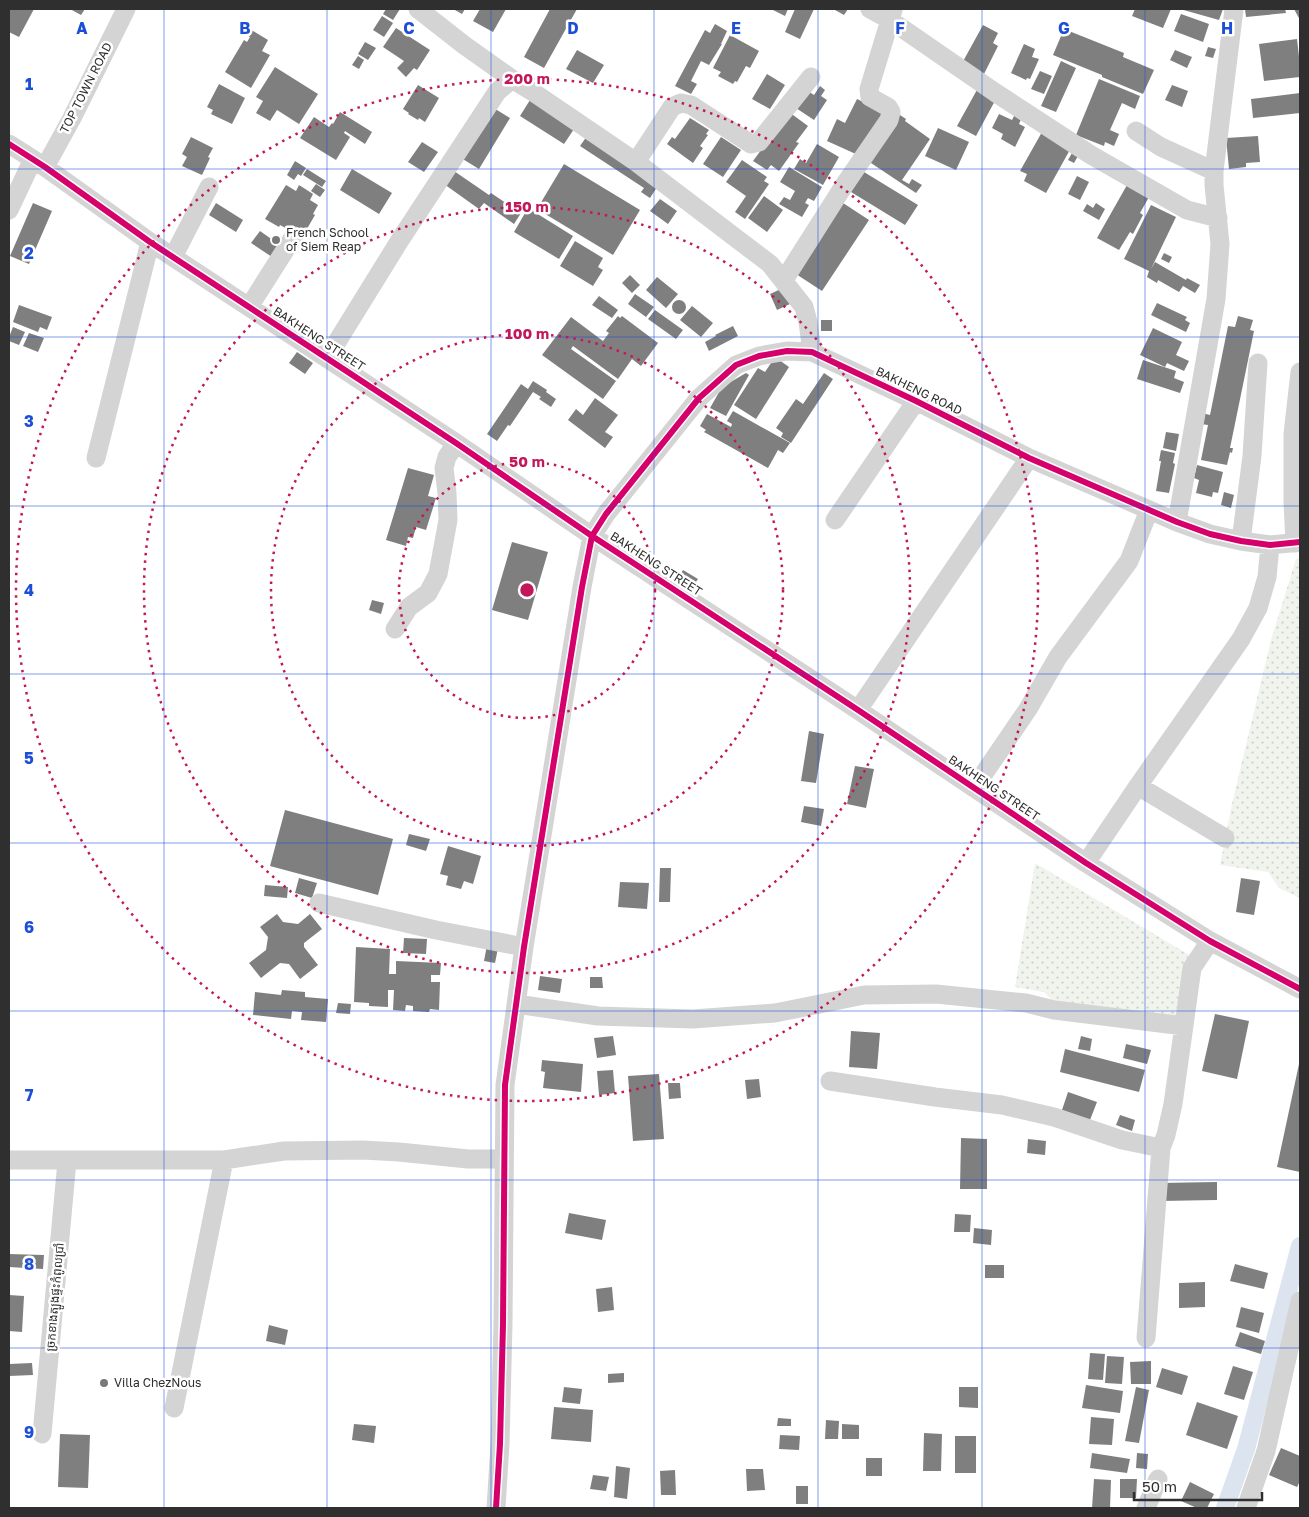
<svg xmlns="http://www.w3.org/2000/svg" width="1309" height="1517" font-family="'Golos Text','Noto Sans Khmer',sans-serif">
  <defs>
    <pattern id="grass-dots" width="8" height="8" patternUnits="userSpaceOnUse" patternTransform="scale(1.25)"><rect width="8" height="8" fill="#f0f4ed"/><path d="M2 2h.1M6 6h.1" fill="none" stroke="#ced2cc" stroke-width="1.8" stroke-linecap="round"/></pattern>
  </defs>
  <rect width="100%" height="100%" fill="#fff"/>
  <path fill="url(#grass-dots)" d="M1300,558V898L1279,888L1268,872L1220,865L1232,804L1271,640L1296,559Z
    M1035,863L1191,956L1179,1020L1055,1003L1044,992L1015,987Z"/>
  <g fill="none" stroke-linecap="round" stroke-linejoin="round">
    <path stroke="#dce4f0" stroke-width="18" d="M1225,1508L1246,1449L1300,1246"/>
  </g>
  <path fill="#7f7f7f" d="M9,9H34L19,37L9,32Z
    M70,9H85L81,15Z
    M386,9H400L393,20L383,14Z
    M453,9H465L462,14Z
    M480,9H506L493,32L473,21Z
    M550,9H577L544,68L524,57Z
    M771,9H788L785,16Z
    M795,9H814L800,39L785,32Z
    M836,9H848L844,15L835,10Z
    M1135,9H1171L1163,28L1132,16Z
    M1180,9H1223L1219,20Z
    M1245,9H1285L1286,13L1246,17Z
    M1294,9H1300V20Z
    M1181,14L1209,24L1203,42L1174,31Z
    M382,16L393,23L384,37L373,30Z
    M715,24L727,31L721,44H722L709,65L701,61L691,81L697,84L691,94L675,86L705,30L710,33Z
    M243,25L268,40L262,51L270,55L251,88L225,72L244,40L247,42L250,37L239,31Z
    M983,25L998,33L993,43L998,46L983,76L961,65Z
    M396,28L430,50L417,70L414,68L406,77L397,68L404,61L383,47Z
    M1064,29L1124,53L1123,57L1154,70L1143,94L1102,77V75L1053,55Z
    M730,35L759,51L750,68L746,66L737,82L735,81L733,84L718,76L721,72L713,68Z
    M1297,39L1300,65V77L1264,81L1259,44Z
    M365,42L376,48L368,60L358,54Z
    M1024,44L1035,49L1032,57L1039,59L1030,79L1027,78L1026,80L1011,73Z
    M1208,47L1216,49L1213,58L1205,56Z
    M577,50L604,65L593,83L566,69Z
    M1175,50L1192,57L1187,68L1170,60Z
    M358,56L364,60L359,69L352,65Z
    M1061,61L1076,68L1056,112L1041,106Z
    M275,67L318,94L299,124L277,110L270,121L256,113L263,101L256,97Z
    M1040,71L1052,76L1044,94L1031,89Z
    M767,74L785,85L770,109L752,99Z
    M1099,79L1140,96L1135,109L1122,103L1110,130L1119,134L1114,146L1105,142L1104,146L1076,135Z
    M219,84L245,98L232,124L211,114L213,110L207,107Z
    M418,85L439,98L425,122L419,118L418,120L408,114L409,113L403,109Z
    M1172,85L1188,91L1182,107L1165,100Z
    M820,86L825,90L821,96L827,100L814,120L796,108L808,91L814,95Z
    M978,88L997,97L976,136L957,126Z
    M1300,93V113L1253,118L1251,99Z
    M857,99L886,113L858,155L827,141L837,119L845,123Z
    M530,100L574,129L564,144L520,116Z
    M492,107L510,118L479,169L461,158Z
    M340,112L372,132L365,144L345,131L344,133L350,137L336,160L300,138L314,117L329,127L332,123L333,124Z
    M789,112L808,126L796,142L799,143L779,171L771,165L767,170L753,161Z
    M897,113L906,119L905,121L930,139L902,180L909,184L912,179L922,185L916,193L868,161Z
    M999,114L1012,120L1015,114L1022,117L1019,124L1025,127L1015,147L1001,139L1003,134L992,128Z
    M690,118L709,130L706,134L708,135L700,146L703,148L693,163L667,144L672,137L675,139Z
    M938,128L969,142L956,170L925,156Z
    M1042,132L1072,146L1046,193L1024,181L1027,174L1020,171Z
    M587,136L659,184L650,198L641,192L644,188L580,146Z
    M1258,136L1260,162L1246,163V167L1229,169L1226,138Z
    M191,137L213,148L208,157L210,158L202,175L182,166L187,157L182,154Z
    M721,137L741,150L723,177L703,164Z
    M422,142L438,152L424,172L408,162Z
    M817,144L839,157L823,185L794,169L800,159L806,163Z
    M1072,153L1078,156L1074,163L1068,160Z
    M742,160L767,177L764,181L769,184L745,219L735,212L746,196L726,182Z
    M295,161L306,168L301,176L298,174L294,180L287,175Z
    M564,164L640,210L613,255L537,209Z
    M789,167L822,187L814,201L808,198L805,203L809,205L802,217L779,204L784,197L790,200L795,191L780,182Z
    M307,169L326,181L322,187L303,175Z
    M352,169L392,193L379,214L340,190Z
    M454,171L489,195L491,193L521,213L514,224L484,203L479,209L444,184Z
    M864,172L918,205L905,225L851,192Z
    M1077,176L1089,182L1080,200L1068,194Z
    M316,184L325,190L320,197L311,191Z
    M286,185L296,191L299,185L313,194L310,200L318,205L313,214L315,215L304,234L293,227L291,231L280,225L279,227L265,219Z
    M1127,185L1149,197L1140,213L1143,215L1133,234L1130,232L1119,250L1097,238Z
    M764,196L783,210L767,232L748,218Z
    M660,199L677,211L668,224L650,211Z
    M33,203L52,211L29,264L10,256Z
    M216,203L243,220L236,232L209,215Z
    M843,203L869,220L822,291L796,274Z
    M1096,203L1105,209L1099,220L1083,211L1087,204L1093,208Z
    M1151,205L1176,217L1151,269L1155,262L1186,280L1187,278L1200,285L1195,293L1183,286L1179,292L1158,280L1157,283L1147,277L1149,271L1124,259Z
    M528,208L573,236L559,259L514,232Z
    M260,231L280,245L272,257L251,243Z
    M575,241L603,258L598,267L603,270L593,286L560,266Z
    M1164,253L1172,257L1169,263L1161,259Z
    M630,275L640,285L632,293L622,283Z
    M657,277L678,294L666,308L646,290Z
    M783,288L790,304L777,310L770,294Z
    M635,294L654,307L646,317L628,304Z
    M599,296L618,310L612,318L592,305Z
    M672 307a7 7 0 1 1 14 0a7 7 0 1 1-14 0Z
    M1157,303L1187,317L1185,320L1190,323L1186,332L1151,315Z
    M19,305L52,317L47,330L40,327L38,332L13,322Z
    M692,306L713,323L701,337L680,320Z
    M655,310L683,330L676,339L648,319Z
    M618,316L620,318L622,316L658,343L641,366L632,359L618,379L573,346L571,349L616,381L603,399L542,355L571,317L603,341L609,333L606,331Z
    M1238,316L1253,320L1250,330L1254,331L1230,448H1233L1232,453L1230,452L1227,465L1201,460L1208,425L1200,424L1202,413L1210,415L1228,326L1235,327Z
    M821,320H832V331H821Z
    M733,326L738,336L709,351L705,342L716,336L715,335Z
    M13,327L25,332L19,345L9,341V337Z
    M1153,328L1182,342L1176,355L1189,361L1184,371L1167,363L1165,367L1140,355Z
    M29,333L44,338L38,352L23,346Z
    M297,352L313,363L305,374L289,363Z
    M775,357L789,367L756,419L734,405L758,368L765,372Z
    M1143,360L1176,371L1174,378L1184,382L1180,393L1137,379Z
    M746,373L749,375L726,416L710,408L722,387Z
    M824,373L833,379L791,443L781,437L783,433L776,428L796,399L803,404Z
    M533,381L547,390L546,392L556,399L551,407L539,399L541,397L533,392L510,426L508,425L497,441L487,434L521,384L528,389Z
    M595,398L618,415L605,432L613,437L605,448L568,420L576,409L583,415Z
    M733,411L790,443L783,453L778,450L768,468L704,432L706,430L700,426L707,414L731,427L732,424L727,421Z
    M1166,432L1179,434L1176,451L1163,448Z
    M1161,450L1175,453L1173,463L1175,464L1169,493L1156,491L1161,461H1159Z
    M515,454L527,462L524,468L511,461Z
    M1197,465L1223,472L1218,493L1213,492L1212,497L1196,493L1199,480L1194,478Z
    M408,468L434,475L428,496L436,498L426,530L416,527L413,538L408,537L406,546L386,540Z
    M1224,492L1234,495L1231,508L1221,505Z
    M512,542L548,552L528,620L492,610Z
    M683,570L698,579L693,586L679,577Z
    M372,600L384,603L381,614L369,610Z
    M809,731L824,734L816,783L801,781Z
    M855,766L874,769L866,808L847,804Z
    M804,806L824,809L821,826L801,822Z
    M285,810L393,839L378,895L270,866Z
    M409,834L430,839L426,851L406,845Z
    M448,846L481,856L473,884L464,881L461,889L446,885L448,876L440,874Z
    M660,868H671L670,902H659Z
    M299,878L317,883L312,898L295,893Z
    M1241,878L1260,881L1254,915L1236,912Z
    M620,882L649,883L647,909L618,907Z
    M265,885L288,887L287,898L264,896Z
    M277,914L283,922L298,924L310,914L322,929L304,943V947L318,965L300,979L289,964L280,963L261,978L249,963L266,950L268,937L260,927Z
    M404,938L427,939L426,954L403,953Z
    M487,945L498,948L495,963L484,961Z
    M356,947L390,949L389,974H396V961L441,963L440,975H431V982H440L439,1010L430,1009L429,1012L413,1011V1006L406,1005L405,1011L393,1010L394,990H388V1007L369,1006V1003L354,1002Z
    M540,976L562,979L560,993L538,990Z
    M590,977H602L603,988H590Z
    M282,990L305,992V997L328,999L326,1022L301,1020L302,1012L292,1011L291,1019L253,1015L255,992L281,995Z
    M338,1003L351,1004L350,1014L336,1013Z
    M1215,1014L1249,1021L1237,1079L1202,1071Z
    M851,1031L880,1033L877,1069L849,1067Z
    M613,1036L616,1055L597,1058L594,1038Z
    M1081,1036L1092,1039L1090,1051L1078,1049Z
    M1126,1044L1151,1050L1147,1064L1123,1058Z
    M1065,1049L1145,1070L1139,1092L1060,1072Z
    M542,1060L583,1064L581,1092L543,1088L545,1072L541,1071Z
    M1299,1064H1300V1172L1277,1167Z
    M613,1070L615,1093L599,1095L597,1071Z
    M659,1074L664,1139L633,1141L628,1076Z
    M759,1079L761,1097L747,1099L745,1080Z
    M668,1083H680L681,1098L669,1099Z
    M1068,1092L1097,1102L1090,1120L1062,1110Z
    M1120,1115L1135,1120L1132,1131L1116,1125Z
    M961,1138L987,1139V1189H960Z
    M1028,1139L1046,1141L1045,1155L1027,1153Z
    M1217,1182V1200L1160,1201V1183Z
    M569,1213L606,1220L602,1240L565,1233Z
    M955,1214L971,1215L970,1232H954Z
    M974,1228L992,1230L991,1245L973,1243Z
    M9,1254L44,1255L43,1269L9,1267Z
    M1235,1264L1268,1273L1264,1289L1230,1281Z
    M985,1265H1004V1278H985Z
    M1205,1282V1307L1179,1308V1283Z
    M612,1287L614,1310L598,1312L596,1289Z
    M9,1295L24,1296L22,1332L9,1331Z
    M1241,1307L1264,1313L1259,1333L1236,1327Z
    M269,1325L288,1330L285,1345L266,1341Z
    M1240,1332L1265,1341L1261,1354L1235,1346Z
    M1090,1353L1105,1354L1103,1380L1088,1379Z
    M1107,1356L1124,1357L1122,1384L1105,1383Z
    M1151,1361V1384H1131L1130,1362Z
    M32,1363L33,1375L9,1376V1364Z
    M1233,1366L1253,1372L1244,1400L1224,1394Z
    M1162,1368L1188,1376L1182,1395L1156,1387Z
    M624,1373V1382L608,1383V1374Z
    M1086,1385L1123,1391L1120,1413L1082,1408Z
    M564,1387L582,1389L580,1404L562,1402Z
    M959,1387H978V1408L959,1407Z
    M1136,1387L1149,1390L1139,1443L1125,1441Z
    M1197,1402L1238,1416L1227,1449L1186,1435Z
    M554,1407L593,1410L591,1442L551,1439Z
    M1091,1417L1114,1419L1112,1445L1089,1444Z
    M778,1418L791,1419V1426H777Z
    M826,1420L839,1421L838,1439H825Z
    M354,1424L376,1426L374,1443L352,1440Z
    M842,1424L859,1425V1439H842Z
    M924,1433L942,1434L941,1471H923Z
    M60,1434L90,1435L88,1488L58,1487Z
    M780,1435L800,1436L799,1450L779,1449Z
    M955,1436H976V1473H955Z
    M1281,1448L1300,1456V1481L1297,1487L1269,1475Z
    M1092,1453L1130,1459L1127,1473L1090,1468Z
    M1137,1453L1148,1454L1147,1469L1136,1468Z
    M866,1458H882V1476H866Z
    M616,1466L630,1468L627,1499L614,1497Z
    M746,1469H763L765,1490L747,1491Z
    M675,1470L676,1495H661L660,1471Z
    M593,1475L609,1477L606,1491L590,1489Z
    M1094,1479L1111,1480L1110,1508H1092Z
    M1120,1479H1137L1136,1498H1120Z
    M1190,1482L1214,1494L1207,1508H1197L1181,1501Z
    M796,1486H808V1504H796Z"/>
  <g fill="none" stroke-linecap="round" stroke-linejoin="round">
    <path stroke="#d4d4d4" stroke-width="19" d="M418,9L464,45L512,79L533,92L636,162L770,264L804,307L808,322L812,352
      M870,9L890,20L996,93L1091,155L1187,210L1218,218
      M1136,131L1161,147L1214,171
      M9,144L45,167L150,242L456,443L592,536L858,710L1086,863L1210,941L1300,989
      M636,162L672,107L681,103L691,105L751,144L759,142L811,77
      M45,167L72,118L126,9
      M9,210L33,159
      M173,257L209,187
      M784,280L845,184L889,120L891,112L888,107L870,97L869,89L893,10
      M249,307L294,236
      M327,358L400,240L497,92L512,79
      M96,458L150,242
      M835,520L916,401
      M1177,522L1216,299L1220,244L1214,185V171L1234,9
      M1241,541L1252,456L1258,363
      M1295,543L1293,502V434L1300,372
      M395,629L409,607L428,593L438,574L448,520L447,493L444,468L447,457L456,443
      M858,710L1029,458
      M1138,786L1225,838
      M974,788L1028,709L1058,657L1129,561L1149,510
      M1086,863L1138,786L1241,639L1258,608L1267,577L1270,545
      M319,903L436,930L524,947
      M516,1004L598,1016L693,1019L775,1013L864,995L936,994L1026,1003L1054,1010L1184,1026
      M830,1081L935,1097L1002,1105L1054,1117L1122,1140L1161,1148
      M9,1160H224L284,1151L363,1150L399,1152L468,1159H504
      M1146,1338L1161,1148L1166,1135L1173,1104L1192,968L1210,941
      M174,1408L224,1160
      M42,1434L67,1161
      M496,1508L500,1444L503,1324L505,1085L524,947L582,587L592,536L606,514L699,398L736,365L759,356L787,351L812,352L916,401L1029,458L1177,522L1210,534L1241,541L1270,545L1300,542
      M1146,1508L1158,1479
      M1246,1508L1266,1451L1300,1301"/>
    <defs>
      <path id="cycleway" d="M9,144L45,167L150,242L456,443L592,536L858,710L1086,863L1210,941L1300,989
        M496,1508L500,1444L503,1324L505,1085L524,947L582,587L592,536L606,514L699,398L736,365L759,356L787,351L812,352L916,401L1029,458L1177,522L1210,534L1241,541L1270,545L1300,542"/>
    </defs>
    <use href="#cycleway" stroke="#fff" stroke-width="9"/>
    <use href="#cycleway" stroke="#d6006c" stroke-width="6"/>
  </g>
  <path fill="none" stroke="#1d4ed8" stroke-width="1" stroke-opacity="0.55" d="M164,9V1508M327,9V1508M491,9V1508M654,9V1508M818,9V1508M982,9V1508M1145,9V1508M9,169H1300M9,337H1300M9,506H1300M9,674H1300M9,843H1300M9,1011H1300M9,1180H1300M9,1348H1300"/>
  <g fill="none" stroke="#c2185b" stroke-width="2.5" stroke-dasharray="2.5 5">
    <circle cx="527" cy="590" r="128"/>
    <circle cx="527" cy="590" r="256"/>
    <circle cx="527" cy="590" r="383"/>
    <circle cx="527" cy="590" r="511"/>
  </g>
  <g fill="#787878" stroke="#fff" stroke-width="2">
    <circle cx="276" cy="240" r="5"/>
    <circle cx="104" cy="1383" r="5"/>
  </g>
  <g text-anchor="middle" stroke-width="5" stroke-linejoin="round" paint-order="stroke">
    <g font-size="12" fill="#2f2f2f" stroke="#fff">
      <text transform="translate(86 88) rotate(-63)" y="4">TOP TOWN ROAD</text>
      <text transform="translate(319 339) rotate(33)" y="4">BAKHENG STREET</text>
      <text transform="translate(919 391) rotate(26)" y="4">BAKHENG ROAD</text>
      <text transform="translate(656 564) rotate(33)" y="4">BAKHENG STREET</text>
      <text transform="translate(994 788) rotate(34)" y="4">BAKHENG STREET</text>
      <text transform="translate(55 1297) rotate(-85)" y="4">ច្រកខាងត្បូងផ្ទះកំពូលប្រាំ</text>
    </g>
    <g font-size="12" fill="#2f2f2f" stroke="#fff" text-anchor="start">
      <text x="286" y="237">French School<tspan x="286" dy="14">of Siem Reap</tspan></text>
      <text x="114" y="1387">Villa ChezNous</text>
    </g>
  </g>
  <g font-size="16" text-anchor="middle" font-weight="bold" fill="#1d4ed8" stroke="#fff" stroke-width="5" stroke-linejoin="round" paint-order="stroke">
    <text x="82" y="34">A</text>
    <text x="245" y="34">B</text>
    <text x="409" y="34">C</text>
    <text x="573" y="34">D</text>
    <text x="736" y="34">E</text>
    <text x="900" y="34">F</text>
    <text x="1064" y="34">G</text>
    <text x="1227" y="34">H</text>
    <text x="29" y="90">1</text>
    <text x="29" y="259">2</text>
    <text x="29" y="427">3</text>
    <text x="29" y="596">4</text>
    <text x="29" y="764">5</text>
    <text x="29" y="933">6</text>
    <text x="29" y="1101">7</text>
    <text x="29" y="1270">8</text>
    <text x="29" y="1438">9</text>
  </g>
  <circle cx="527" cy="590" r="8" fill="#c2185b" stroke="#fff" stroke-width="2.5"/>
  <g font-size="15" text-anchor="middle" font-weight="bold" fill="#c2185b" stroke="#fff" stroke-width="5" stroke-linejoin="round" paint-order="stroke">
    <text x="527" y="84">200 m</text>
    <text x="527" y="212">150 m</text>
    <text x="527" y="339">100 m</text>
    <text x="527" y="467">50 m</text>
  </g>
  <rect width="1309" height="1517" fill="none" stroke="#2f2f2f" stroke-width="20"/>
  <path d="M1134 1492v8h128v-8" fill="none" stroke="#2f2f2f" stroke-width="2.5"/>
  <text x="1142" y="1492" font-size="15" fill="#2f2f2f" stroke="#ffffff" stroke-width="4" paint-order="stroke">50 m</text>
</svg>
